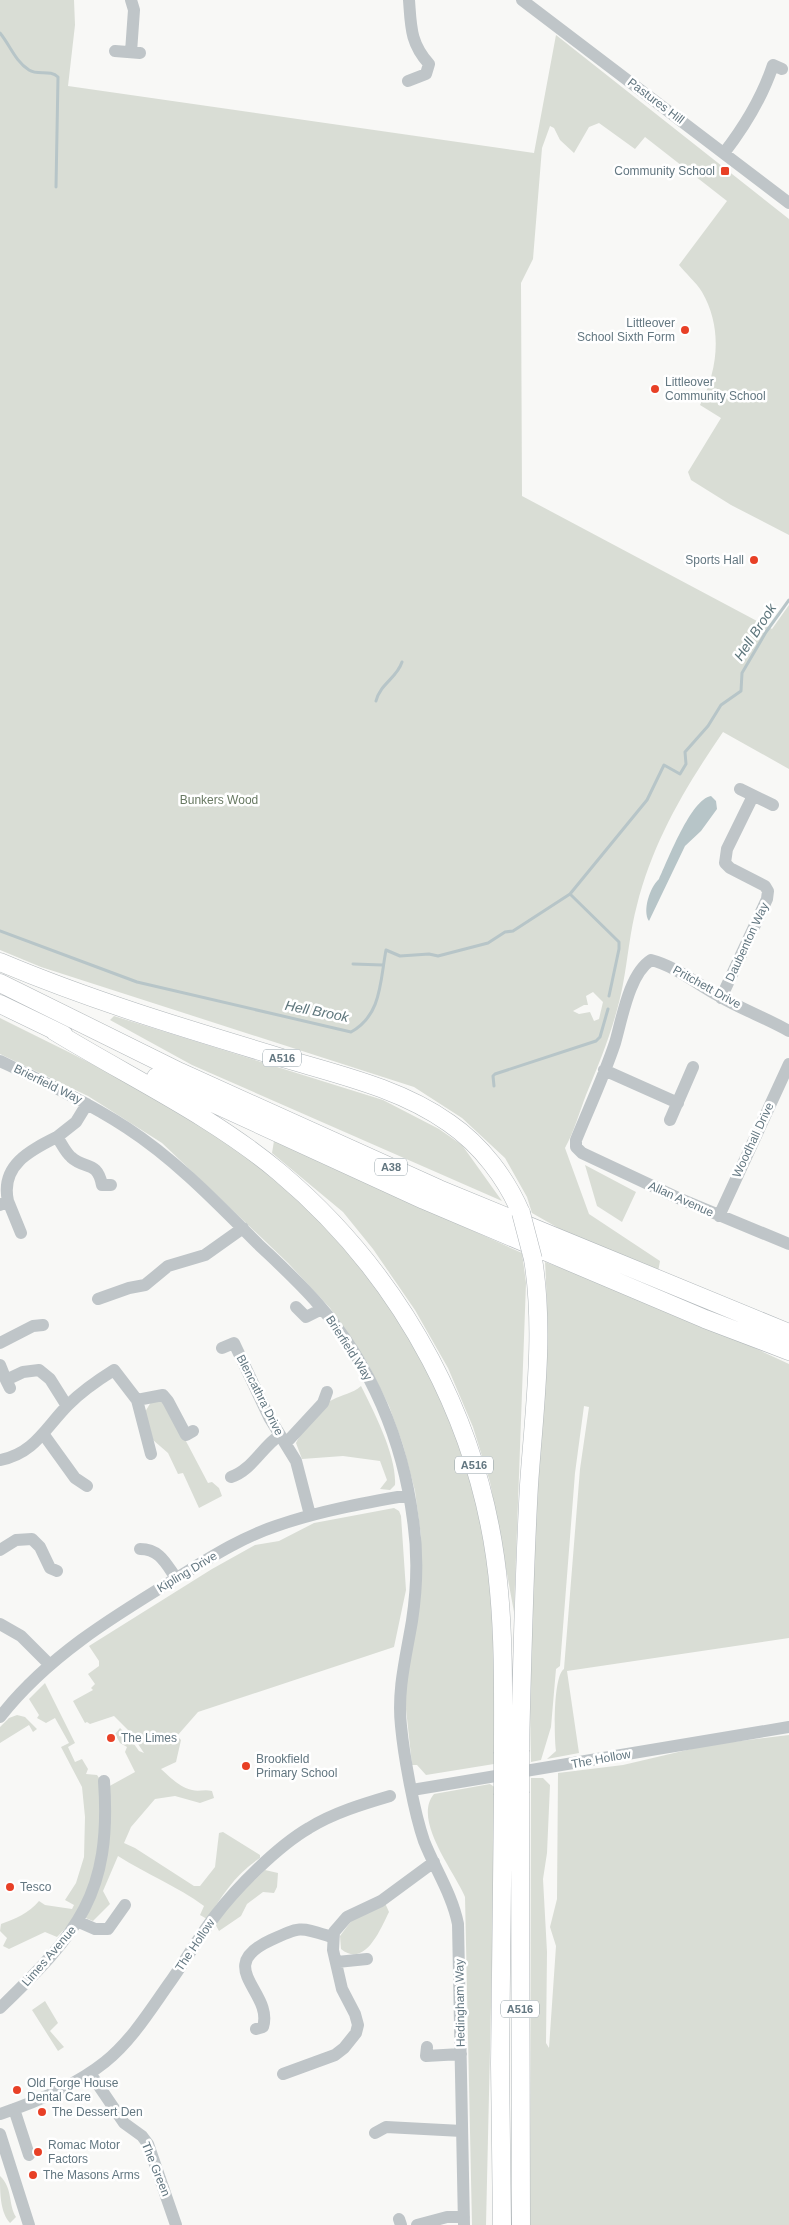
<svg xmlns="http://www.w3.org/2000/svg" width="789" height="2225" font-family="Arial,sans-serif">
  <rect width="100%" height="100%" fill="#f8f8f6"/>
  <path fill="#d9ddd5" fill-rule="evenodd" d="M0,0H74L75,25L68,86L534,153L556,35L789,219V535L731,505L691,480L688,472L721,418L700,405C718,370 723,328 702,292C696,282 686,274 679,265L727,201L645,137L635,149L599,123L589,127L574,153L560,140L554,128L550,126L542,148L533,259L521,283L522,496L772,629L789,605V769L723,732C686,786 653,841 637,905C630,931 628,957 623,984C616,1022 601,1059 586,1095C579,1113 574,1132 565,1148L589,1214L660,1261L658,1272L560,1229L532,1213L527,1197L505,1158L462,1118L414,1087L41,967L0,950ZM593,992L603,1002L599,1019L594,1021L590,1012L579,1014L573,1011L584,1005H588L586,996Z
    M114,1016L383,1100L439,1129L462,1145L502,1201L192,1065L110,1020Z
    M0,1018C72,1054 147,1089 214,1134C349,1223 451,1367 482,1527C497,1607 496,1683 494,1764L426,1775L417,1765H412L406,1709V1688L421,1536L415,1491L403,1445L389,1406L367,1362L330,1308L288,1263L162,1143L88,1096L0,1054Z
    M274,1141L522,1253L526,1283L514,1612L490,1482L473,1427L448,1368L415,1310L373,1249L343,1212L272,1153Z
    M585,1165L636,1192L622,1222L597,1206Z
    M545,1262L671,1309L789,1364V1638L567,1671L579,1753L547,1759L556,1751C554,1737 553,1676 564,1669L580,1469L589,1407L584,1406L575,1473L560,1666L556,1669L551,1727L541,1760L531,1762C529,1687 530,1613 534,1538C540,1447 551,1354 545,1262Z
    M361,1386C374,1412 397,1456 395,1485L390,1490L380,1489L387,1480L380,1461L343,1456L302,1459L296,1443C304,1428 317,1407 332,1400C343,1394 352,1394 361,1386Z
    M157,1400L167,1405L208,1483L212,1482L219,1488L222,1496L199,1508L183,1473L178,1474L168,1453L153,1440L145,1412L151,1402Z
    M394,1508L399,1511L401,1516L406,1590L394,1647L198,1712L177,1736L181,1740L176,1762L161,1769C169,1776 180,1788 192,1790C199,1792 204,1789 212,1791L214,1798L200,1803L175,1796L155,1799L131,1827L124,1843L135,1848L194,1886H200L215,1867L219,1833L223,1832L260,1855V1858C236,1873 222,1896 207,1919L200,1915L204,1906C177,1886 146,1874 118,1856L103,1891L110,1904L93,1921L78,1915L57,1937L45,1932L9,1949L3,1946L7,1938L0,1931L1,1924C15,1919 29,1913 39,1901L45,1905L72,1909L74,1905L65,1900L76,1883L84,1857L85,1817L82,1787L61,1747L69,1743L55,1718L46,1723L37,1718L39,1715L29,1699L45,1683L75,1743L68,1747L75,1762L82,1759L88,1769L86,1774L97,1775L106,1788L135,1772L125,1752L127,1747L120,1743L115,1734L120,1728L131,1739L130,1743L134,1744L139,1751L144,1753L130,1732L114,1716L90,1724L87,1722L85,1723L73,1701L93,1690L91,1688L95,1684L88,1674L99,1666V1661L89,1646L212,1569L255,1545L279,1541L314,1523Z
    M17,1715L25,1717L37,1729L33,1732L29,1725L0,1743V1727L9,1718Z
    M789,1735V2225H530L531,1778H543L550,1785L547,1853L543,1879L547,1952L546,2043L549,2048L556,1946L550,1927L557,1899L558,1773L623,1765L708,1745Z
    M490,1784L496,1788L486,2225H472L465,1897C455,1872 412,1820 434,1794Z
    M265,1870L278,1873L277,1887L274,1893L263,1892L247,1904L241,1916L219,1931L214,1922L225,1908Z
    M385,1903L389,1912C381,1928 365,1969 341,1949L340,1936L352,1920Z
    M45,2001L58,2023L50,2031L64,2047L58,2051L32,2010Z
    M0,2176C13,2188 8,2204 16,2217L10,2223C0,2212 0,2192 0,2176Z"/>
  <path fill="#b7c5c8" d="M711,796L716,801L717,809L701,831L685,846L649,921C642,911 650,887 659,879C668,860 691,799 711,796Z"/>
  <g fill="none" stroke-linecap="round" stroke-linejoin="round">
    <path stroke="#b7c5c8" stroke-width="3" d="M0,33C10,45 15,61 29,70C38,76 50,69 58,77L56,187
      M376,701C380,684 397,678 402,662
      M570,894L647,800L664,765L680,774L686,764L685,752L708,726L721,705L741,691L742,673L766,632L789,600
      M0,931L137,982L351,1032C382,1015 380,981 386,950L400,956L429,954L438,956L488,943L505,932L513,931L570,894L619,942V949L609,996
      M353,964L383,965
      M494,1086L493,1076L495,1074L596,1041L600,1037L608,1009"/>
    <defs>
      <path id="highway" d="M0,962C90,1000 183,1028 276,1056C335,1074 398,1087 449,1123C481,1145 506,1178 521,1213
        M0,983L180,1072L439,1189L789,1333
        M0,1004L64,1035
        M54,1031C129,1077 211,1115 279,1172C404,1277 485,1428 499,1591C504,1645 503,1698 503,1752
        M156,1077L424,1200L705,1319L789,1351
        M520,1750C522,1662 524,1574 529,1485C534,1411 545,1333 533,1259
        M520,1793L521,2225
        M502,2225L500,2064L503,1795"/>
    </defs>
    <use href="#highway" stroke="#b2b8bb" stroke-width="19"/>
    <path stroke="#bfc5c8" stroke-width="12" d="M522,0L789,203
      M115,51L140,53
      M131,52L134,10L131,0
      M408,81L426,74L429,64C410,43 411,26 409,0
      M724,153C745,126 762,98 773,65L782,69
      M740,789L773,805
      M721,998L767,899L768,891L765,886L730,868L725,863L727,849L753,796
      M789,1031C766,1018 741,1009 719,996C697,984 675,966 651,960C629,974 622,1019 615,1043C604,1076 589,1108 576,1140V1147L582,1153L678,1198L789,1244
      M0,1061C44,1082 87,1102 127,1128C176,1160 217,1203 258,1244C279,1264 300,1283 318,1304C371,1364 403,1441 413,1520C418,1553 417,1588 412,1621C406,1657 397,1690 401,1726C404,1757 414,1812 424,1841C435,1869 452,1894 458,1924L464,2225
      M604,1070L678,1103
      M87,1104L76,1122L57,1137C62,1144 65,1152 71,1157C85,1170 97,1160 102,1185H111
      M670,1120L693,1067
      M8,1201L21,1233
      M0,1205L8,1201C0,1165 31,1150 57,1137
      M719,1216L789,1064
      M98,1299L129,1288L145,1285L168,1266L205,1255L243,1228
      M296,1307L306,1317L322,1309
      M0,1343L33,1326L43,1325
      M222,1348L234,1343L269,1417L296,1461L310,1515
      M0,1365L6,1380
      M10,1388L6,1380L23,1372L39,1370L50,1379L67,1406
      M137,1400L163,1395L168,1401L186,1435L193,1431
      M44,1435L75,1478L87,1486
      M286,1443L323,1403L327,1392
      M0,1460C34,1454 46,1427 68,1405C81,1392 98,1380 114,1370L137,1400L151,1454
      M231,1477C252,1470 262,1447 280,1435
      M140,1549C160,1549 166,1564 176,1578
      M0,1550L16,1540L32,1539L40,1547L50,1568L57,1571
      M0,1624L21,1636L49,1664
      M0,1717C47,1657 111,1618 175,1579C208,1559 240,1538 276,1526C319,1511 364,1503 409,1495
      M412,1790L789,1727
      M79,1922L95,1929H108L125,1905
      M337,1962L367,1959
      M0,2008C78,1933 112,1894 104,1781
      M256,2029L263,2027C274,1992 212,1967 271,1940C301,1926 300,1927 332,1937
      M427,2047L426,2056L461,2054
      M90,2073L124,2123L142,2136L148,2144L176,2225
      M283,2074L335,2055L344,2048L356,2033L358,2025L355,2014L342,1989L333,1950L334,1932L347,1917L381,1901L434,1862
      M14,2109L29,2155
      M0,2114C36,2102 75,2086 105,2062C131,2041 149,2012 168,1985C184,1963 198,1938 215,1916C237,1887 278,1846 309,1828C333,1813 363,1804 390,1796
      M375,2133L386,2127L462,2131
      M0,2134L29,2225
      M399,2219L401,2225
      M417,2225L447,2217H464"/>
    <use href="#highway" stroke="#fff" stroke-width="18"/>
    <defs>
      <path id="highway-bridge" d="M521,1213L533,1259
        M520,1750V1793
        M503,1752V1795"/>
    </defs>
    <use href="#highway-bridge" stroke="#b2b8bb" stroke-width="19" stroke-linecap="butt"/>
    <use href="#highway-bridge" stroke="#fff" stroke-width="18"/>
  </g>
  <g fill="#e84026" stroke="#fff" stroke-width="2">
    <rect x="720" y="166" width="10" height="10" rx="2.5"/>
    <circle cx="685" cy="330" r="5"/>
    <circle cx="655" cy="389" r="5"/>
    <circle cx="754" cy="560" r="5"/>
    <circle cx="111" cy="1738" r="5"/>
    <circle cx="246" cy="1766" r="5"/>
    <circle cx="10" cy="1887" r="5"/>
    <circle cx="17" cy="2090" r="5"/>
    <circle cx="42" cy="2112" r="5"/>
    <circle cx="38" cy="2152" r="5"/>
    <circle cx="33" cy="2175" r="5"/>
  </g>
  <g text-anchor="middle" stroke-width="5" stroke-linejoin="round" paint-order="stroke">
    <g fill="#fff" stroke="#92a0a7" stroke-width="1">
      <rect x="263" y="1049.5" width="38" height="17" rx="4"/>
      <rect x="375" y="1158.5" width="32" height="17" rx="4"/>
      <rect x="455" y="1456.5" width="38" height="17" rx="4"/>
      <rect x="501" y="2000.5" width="38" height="17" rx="4"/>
    </g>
    <g font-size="11" font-weight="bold" fill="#637781">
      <text x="282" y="1062">A516</text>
      <text x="391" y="1171">A38</text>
      <text x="474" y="1469">A516</text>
      <text x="520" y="2013">A516</text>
    </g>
    <g font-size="12" fill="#637781" stroke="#fff">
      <text transform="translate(656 101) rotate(37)" y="4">Pastures Hill</text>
      <text transform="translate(747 942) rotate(-65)" y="4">Daubenton Way</text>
      <text transform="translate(707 987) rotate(29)" y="4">Pritchett Drive</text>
      <text transform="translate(48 1084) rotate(26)" y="4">Brierfield Way</text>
      <text transform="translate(753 1140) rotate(-65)" y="4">Woodhall Drive</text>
      <text transform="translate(681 1199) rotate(24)" y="4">Allan Avenue</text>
      <text transform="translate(349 1348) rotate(57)" y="4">Brierfield Way</text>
      <text transform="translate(260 1395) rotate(63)" y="4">Blencathra Drive</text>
      <text transform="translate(187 1572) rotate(-31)" y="4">Kipling Drive</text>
      <text transform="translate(601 1759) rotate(-10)" y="4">The Hollow</text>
      <text transform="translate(195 1945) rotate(-56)" y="4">The Hollow</text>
      <text transform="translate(49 1956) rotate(-49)" y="4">Limes Avenue</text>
      <text transform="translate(460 2003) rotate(-91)" y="4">Hedingham Way</text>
      <text transform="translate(156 2169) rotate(68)" y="4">The Green</text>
    </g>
    <g font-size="12" fill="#637781" stroke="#fff" text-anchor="start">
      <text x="715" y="175" text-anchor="end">Community School</text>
      <text x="675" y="327" text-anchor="end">Littleover<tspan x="675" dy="14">School Sixth Form</tspan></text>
      <text x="665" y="386">Littleover<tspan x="665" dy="14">Community School</tspan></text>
      <text x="744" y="564" text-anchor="end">Sports Hall</text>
      <text x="121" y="1742">The Limes</text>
      <text x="256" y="1763">Brookfield<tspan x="256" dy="14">Primary School</tspan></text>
      <text x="20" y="1891">Tesco</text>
      <text x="27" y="2087">Old Forge House<tspan x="27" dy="14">Dental Care</tspan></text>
      <text x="52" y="2116">The Dessert Den</text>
      <text x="48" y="2149">Romac Motor<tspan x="48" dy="14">Factors</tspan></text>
      <text x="43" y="2179">The Masons Arms</text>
    </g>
    <g font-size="12" fill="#687962" stroke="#fff">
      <text x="219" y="804">Bunkers Wood</text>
    </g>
    <g font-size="14" font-style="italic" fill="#5e767c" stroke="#fff">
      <text transform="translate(755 632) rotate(-57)" y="5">Hell Brook</text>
      <text transform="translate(317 1011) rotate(11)" y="5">Hell Brook</text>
    </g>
  </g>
</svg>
